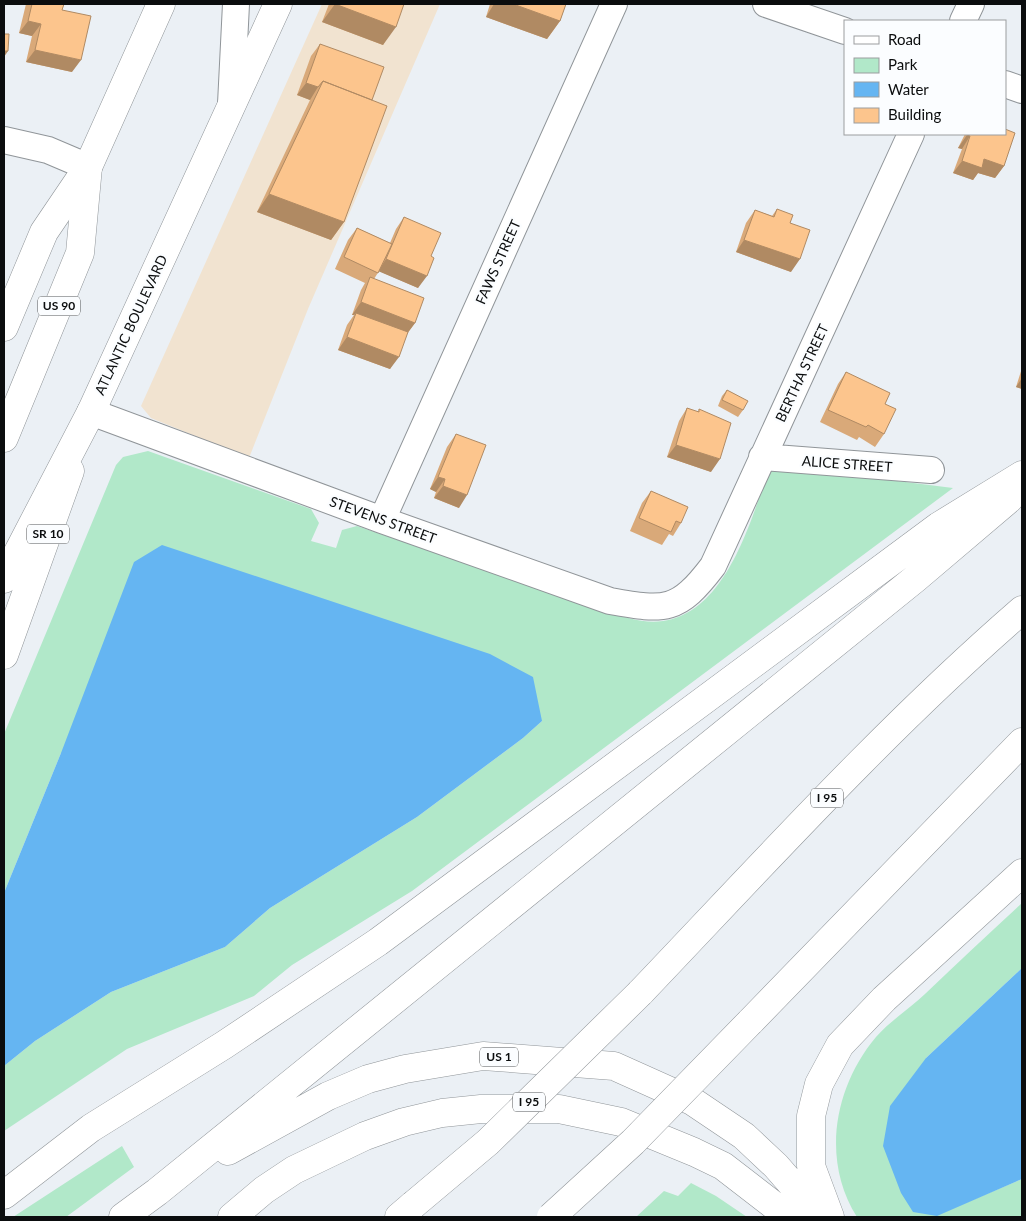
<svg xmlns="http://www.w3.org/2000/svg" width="1026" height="1221" font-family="Lato,sans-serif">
  <rect width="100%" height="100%" fill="#ebf0f5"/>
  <path fill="#f1e3d0" d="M322,4H440L308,309L249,458L151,418L141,406Z"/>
  <path fill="#b1e8c9" d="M148,451L311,509L319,523L311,541L336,548L342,530L357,526L607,611C624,617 644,624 663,621C727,612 752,518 770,465L953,488L412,891L292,965L254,996L127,1049L4,1131V1066L35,1041L111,992L225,947L270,908L417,817L523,738L542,721L61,753L4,893V734L116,465L123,457Z
    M1022,903V968L926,1058L937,1215L1022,1179V1217H857C821,1160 834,1087 876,1037C889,1022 910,1008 925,994C957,963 990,933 1022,903Z
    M122,1146L134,1167L66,1217H13Z
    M691,1183L716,1196L747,1217H636L664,1191L678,1196Z"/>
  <path fill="#65b5f2" d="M162,545L490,654L533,677L542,721L523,738L417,817L270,908L225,947L111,992L35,1041L4,1066V893L61,753L134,562Z
    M1022,968V1179L937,1216L913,1212L901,1193L883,1146L890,1106L926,1058Z"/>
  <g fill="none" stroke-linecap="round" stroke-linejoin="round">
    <defs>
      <path id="minor" d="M766,4L845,31
        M963,21L971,4
        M1005,84L1022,90
        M231,104L236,4
        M4,140L48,150L88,167
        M91,412L382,520L610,601C666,611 678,612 713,566L911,134
        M762,457L931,470
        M382,520L614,4"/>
      <path id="primary" d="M4,327L44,232L88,167
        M4,655L70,471"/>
      <path id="trunk" d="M88,167L161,4
        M91,412L278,4"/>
      <path id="motorway" d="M4,438L80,253L88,167
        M4,579L91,412
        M640,993C764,863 886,728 1022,610
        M750,1022L1022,742
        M228,1151L328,1096L368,1079L405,1069L483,1056L614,1066L692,1101L744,1136L776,1166L803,1197L817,1217
        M4,1195L91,1128L224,1045L378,942L939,526L1022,475
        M123,1217L157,1192L916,578L1009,499
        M232,1217L264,1190L294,1170L365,1136L404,1122L442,1113L481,1109H559L621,1122L694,1152L723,1166L789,1217
        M399,1217L413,1205
        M830,1217L811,1166V1116L819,1084L840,1045L884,999L1022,873"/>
    </defs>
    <use href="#minor" stroke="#909599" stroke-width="28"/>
    <use href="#primary" stroke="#909599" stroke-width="29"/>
    <use href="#trunk" stroke="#909599" stroke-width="29"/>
    <use href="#motorway" stroke="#909599" stroke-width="29"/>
    <use href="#minor" stroke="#fff" stroke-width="26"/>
    <use href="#primary" stroke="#fff" stroke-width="28"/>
    <use href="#trunk" stroke="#fff" stroke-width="28"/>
    <use href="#motorway" stroke="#fff" stroke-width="28"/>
    <defs>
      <path id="motorway-bridge" d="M413,1205L488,1142L640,993
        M551,1217L633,1142L750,1022"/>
    </defs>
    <use href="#motorway-bridge" stroke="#909599" stroke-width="29" stroke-linecap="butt"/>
    <use href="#motorway-bridge" stroke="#fff" stroke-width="28"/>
  </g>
  <path fill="#d9a979" d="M26,4H64L62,10L72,72L26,62L32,36L19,33Z
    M329,4H404L383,45L322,22Z
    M490,4H566L560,21L547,39L486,17Z
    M320,44L372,100L344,222L331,240L257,212L310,100L297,95L311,56Z
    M965,134H1005L1004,166L995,178L978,173L973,180L953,173L962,149L958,148Z
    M777,209L790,223L791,272L736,252L746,223L755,210L772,216Z
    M404,217L431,256L418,288L379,271L374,279L415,323L407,334L390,369L338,350L347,325L354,315H352L361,290L365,283L335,269L348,240L357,228L390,243L396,229Z
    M1022,368V389L1016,387Z
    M846,372L885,404L884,434L875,447L859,437L857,440L820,422L838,384Z
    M727,390L743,410L738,417L718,406L722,396Z
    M687,408L698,412L699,409L711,472L667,457L679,421Z
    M456,434L459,508L434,498L436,492L430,489L447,447Z
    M651,491L681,523L673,536L669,534L662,545L630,531L642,503Z"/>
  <path fill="#b08a63" d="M335,4L396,27L383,45L322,22Z
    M494,4H513L560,21L547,39L486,17Z
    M28,21L41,24L32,36L19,33Z
    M35,50L81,60L72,72L26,62Z
    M4,51H8L4,57Z
    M306,83L318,87L310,100L297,95Z
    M967,135L970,136L962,149L958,148Z
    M984,159L1004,166L995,178L978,173L973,180L953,173L962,161Z
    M269,194L344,222L331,240L257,212Z
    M744,240L800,259L791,272L736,252Z
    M386,259L427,276L418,288L378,271Z
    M361,302L415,323L406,335L356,313L354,315H352Z
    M347,337L399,357L390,369L338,350Z
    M1022,378V389L1016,387Z
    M676,445L720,459L711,472L667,457Z
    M438,477L445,479L436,492L430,489Z
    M443,486L467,495L459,508L434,498Z"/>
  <path fill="#fcc58d" stroke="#b08a63" d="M32,4H64L62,10L91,16L81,60L35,50L41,24L28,21Z
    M335,4H404L396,27Z
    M513,4H566L560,21Z
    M4,34H9L8,51H4Z
    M320,44L384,67L372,100L323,81L318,87L306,83Z
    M323,81L387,106L344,222L269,194Z
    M1005,129L1015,133L1004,166L984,159L982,168L962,161L970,136L967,135L968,134H1005Z
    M777,209L793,215L790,223L810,230L800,259L744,240L755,210L774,217Z
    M404,217L441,233L431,256L434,258L427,276L386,259Z
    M357,228L392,244L378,273L344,257Z
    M370,277L424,298L415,323L361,302Z
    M356,313L408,332L399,357L347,337Z
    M846,372L890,393L885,404L896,409L884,434L868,425L866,427L828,410Z
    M727,390L748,401L743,410L722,400Z
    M687,408L699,412V409L731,423L720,459L676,445Z
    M456,434L486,445L467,495L443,486L445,479L438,477Z
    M651,491L688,507L681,523L676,521L671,532L639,518Z"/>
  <g text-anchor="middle" stroke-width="4.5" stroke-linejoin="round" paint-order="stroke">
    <g fill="#fbfdff" stroke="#535556" stroke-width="1">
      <rect x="38" y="296.5" width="42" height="19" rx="4"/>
      <rect x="27" y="524.5" width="42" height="19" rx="4"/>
      <rect x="811" y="788.5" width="32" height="19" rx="4"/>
      <rect x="480" y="1047.5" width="38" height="19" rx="4"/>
      <rect x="513" y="1092.5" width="32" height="19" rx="4"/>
    </g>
    <g font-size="12" font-weight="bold" fill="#0b0d0e">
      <text x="59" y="310">US 90</text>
      <text x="48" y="538">SR 10</text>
      <text x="827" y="802">I 95</text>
      <text x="499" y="1061">US 1</text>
      <text x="529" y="1106">I 95</text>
    </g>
    <g font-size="14" fill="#0b0d0e" stroke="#fbfdff">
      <text transform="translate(498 262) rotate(-66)" y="5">FAWS STREET</text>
      <text transform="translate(131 325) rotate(-65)" y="5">ATLANTIC BOULEVARD</text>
      <text transform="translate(802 373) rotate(-65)" y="5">BERTHA STREET</text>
      <text transform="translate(847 464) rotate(4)" y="5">ALICE STREET</text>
      <text transform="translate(383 520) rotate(20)" y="5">STEVENS STREET</text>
    </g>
  </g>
  <rect width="1026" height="1221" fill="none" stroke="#0b0d0e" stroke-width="10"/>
  <rect x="844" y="20" width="162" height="115" fill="#fbfdff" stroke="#9b9d9f"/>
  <rect x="854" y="36" width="25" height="8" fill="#ffffff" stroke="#9b9d9f"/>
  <text x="888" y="45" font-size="15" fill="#0b0d0e">Road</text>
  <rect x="854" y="58" width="25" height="15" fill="#b1e8c9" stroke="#9b9d9f"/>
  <text x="888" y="70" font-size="15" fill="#0b0d0e">Park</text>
  <rect x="854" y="82" width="25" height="15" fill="#65b5f2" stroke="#9b9d9f"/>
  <text x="888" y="95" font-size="15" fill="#0b0d0e">Water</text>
  <rect x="854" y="108" width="25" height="15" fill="#fcc58d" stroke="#9b9d9f"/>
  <text x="888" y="120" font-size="15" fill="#0b0d0e">Building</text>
</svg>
